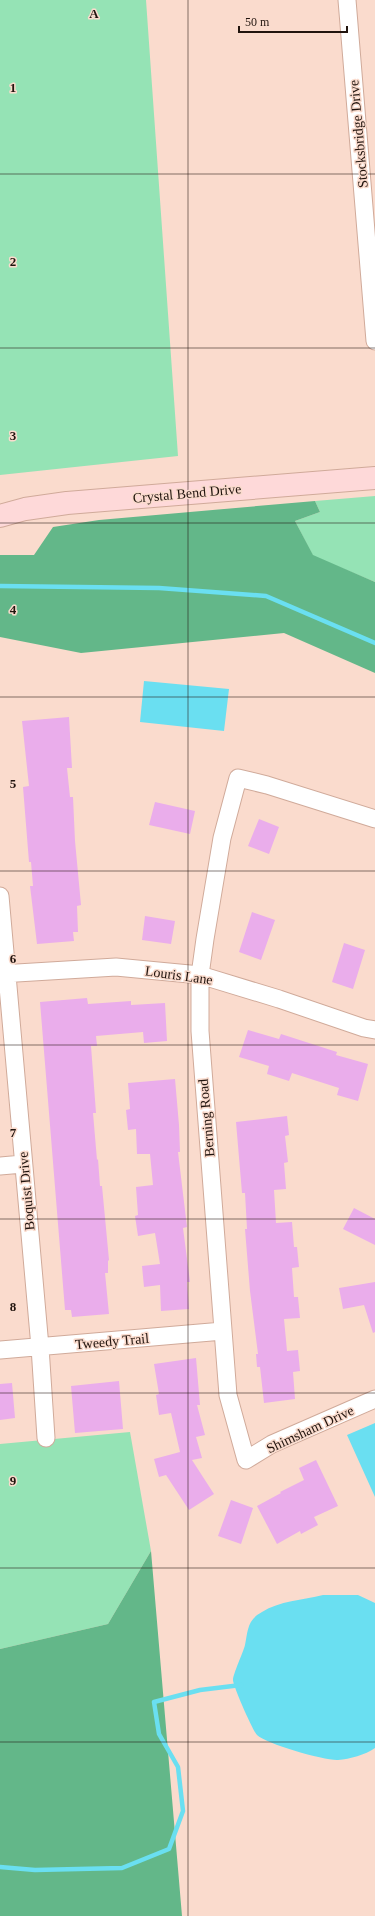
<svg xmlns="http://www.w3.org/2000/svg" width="375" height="1916" font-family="Georgia,serif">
  <rect width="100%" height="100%" fill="#fadbcd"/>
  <path fill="#95e3b5" d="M0,0H146L178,456L0,475Z
    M375,496V582L313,556L295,521L320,512L315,501Z
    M130,1432L151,1551L108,1624L0,1649V1444Z"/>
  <path fill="#63b789" d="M315,501L320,512L295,521L313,555L375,582V673L284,633L81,653L0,637V555H34L53,527L99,520Z
    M151,1551L182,1916H0V1649L108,1624Z"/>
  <path fill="#6adff1" d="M144,681L229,689L224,731L140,722Z
    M375,1423V1497L347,1435Z
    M323,1595H358L375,1603V1748C365,1755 350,1759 338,1760C326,1761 266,1744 257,1735C253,1731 233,1686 233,1680C233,1674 243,1653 245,1645C248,1631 247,1620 262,1612C279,1601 303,1600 323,1595Z"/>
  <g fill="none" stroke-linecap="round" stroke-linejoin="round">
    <path stroke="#6adff1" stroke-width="4.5" d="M0,586L159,588L266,596L375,643
      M0,1867L35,1870L122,1868L169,1849L183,1811L178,1767L159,1734L154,1702L200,1690L241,1685"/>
  </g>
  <path fill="#eaadeb" d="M69,717L72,768H67L70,797H73L75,841L81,905L77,906L78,932H73L74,941L37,944L30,886H33L31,862H29L23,787L29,786L22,721Z
    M155,802L195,811L190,834L149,825Z
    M259,819L279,827L269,854L248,846Z
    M252,912L275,920L261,960L239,952Z
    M145,916L175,921L171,944L142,940Z
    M344,943L365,950L353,989L332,982Z
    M87,998L88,1004L131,1001V1005L165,1003L167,1041L144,1043L143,1032L96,1036L97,1046H91L96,1113H93L97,1160L98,1159L100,1186H102L109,1260L108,1261V1273H105L109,1314L72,1317L71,1310H65L40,1002Z
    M248,1030L279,1039L281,1034L337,1052L336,1055L368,1064L358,1101L337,1095L339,1088L292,1073L289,1081L267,1074L269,1066L239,1057Z
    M175,1079L179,1125L180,1152H178L187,1227L183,1228L190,1282H187L189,1309L161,1311L160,1285L144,1287L142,1266L160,1264L155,1233L138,1236L135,1216L138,1215L136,1187L153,1185L150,1154H137L136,1129L128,1130L126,1110L130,1109L128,1083Z
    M287,1116L289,1135L285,1136L288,1162L284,1163L286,1189L274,1190L276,1223L292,1222L294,1247H297L299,1267L292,1268L294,1297H298L300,1318L284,1319L287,1351L298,1350L300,1371L293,1372L295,1399L264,1403L260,1367H257L256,1354H258L250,1291L245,1229H247L245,1193H242L236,1122Z
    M354,1208L375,1219V1245L343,1229Z
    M375,1282V1332L373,1333L364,1305L343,1309L339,1288Z
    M196,1358L200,1405H197L205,1435L196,1437L202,1458L192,1460L214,1494L189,1510L166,1475L159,1477L154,1459L180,1452L171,1413L159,1415L156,1395L159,1394L154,1364Z
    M119,1381L123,1429L75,1433L71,1386Z
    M12,1383L15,1418L0,1420V1384Z
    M316,1460L338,1506L314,1517L318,1525L301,1534L300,1531L277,1544L257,1506L281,1493L280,1492L304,1480L299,1468Z
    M231,1500L253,1508L241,1544L218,1536Z"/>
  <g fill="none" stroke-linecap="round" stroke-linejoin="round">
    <defs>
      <path id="street" d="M347,0L375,341
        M375,819L267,785L238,778L222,838L205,939L200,975V1031L228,1395L246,1460L272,1444L375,1399
        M0,896L40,1347L46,1438
        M0,974L116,967L200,975L279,999L364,1028L375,1030
        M0,1166L23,1164
        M0,1350L223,1331"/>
      <path id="secondary" d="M0,516L25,509L67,503L375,478"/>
    </defs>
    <use href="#street" stroke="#d0aa9a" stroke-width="19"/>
    <use href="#secondary" stroke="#d0aa9a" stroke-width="24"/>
    <use href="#street" stroke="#fff" stroke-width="17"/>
    <use href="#secondary" stroke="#fed9d9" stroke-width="22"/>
  </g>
  <path fill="none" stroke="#21140e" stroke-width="1" stroke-opacity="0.55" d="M188,0V1916M0,174H375M0,348H375M0,523H375M0,697H375M0,871H375M0,1045H375M0,1219H375M0,1393H375M0,1568H375M0,1742H375"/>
  <g text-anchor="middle" stroke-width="3" stroke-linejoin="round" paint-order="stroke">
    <g font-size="14" fill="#21140e" stroke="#fadbcd">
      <text transform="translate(358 134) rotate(-95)" y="5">Stocksbridge Drive</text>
      <text transform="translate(187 493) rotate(-5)" y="5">Crystal Bend Drive</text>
      <text transform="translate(179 975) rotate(8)" y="5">Louris Lane</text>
      <text transform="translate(206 1118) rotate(-95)" y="5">Berning Road</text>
      <text transform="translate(26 1191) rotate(-95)" y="5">Boquist Drive</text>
      <text transform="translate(112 1341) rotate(-5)" y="5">Tweedy Trail</text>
      <text transform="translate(310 1429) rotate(-25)" y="5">Shimsham Drive</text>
    </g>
  </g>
  <g font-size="13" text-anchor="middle" font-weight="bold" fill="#21140e" stroke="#fadbcd" stroke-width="3" stroke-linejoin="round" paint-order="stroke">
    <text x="94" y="18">A</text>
    <text x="13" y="92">1</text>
    <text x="13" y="266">2</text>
    <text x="13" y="440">3</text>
    <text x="13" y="614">4</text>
    <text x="13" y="788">5</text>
    <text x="13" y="963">6</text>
    <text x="13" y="1137">7</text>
    <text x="13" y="1311">8</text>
    <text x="13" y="1485">9</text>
  </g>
  <path d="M239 26v6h108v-6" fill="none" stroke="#21140e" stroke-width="2"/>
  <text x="245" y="26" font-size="12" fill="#21140e" stroke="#fadbcd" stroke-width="3" paint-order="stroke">50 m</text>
</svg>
